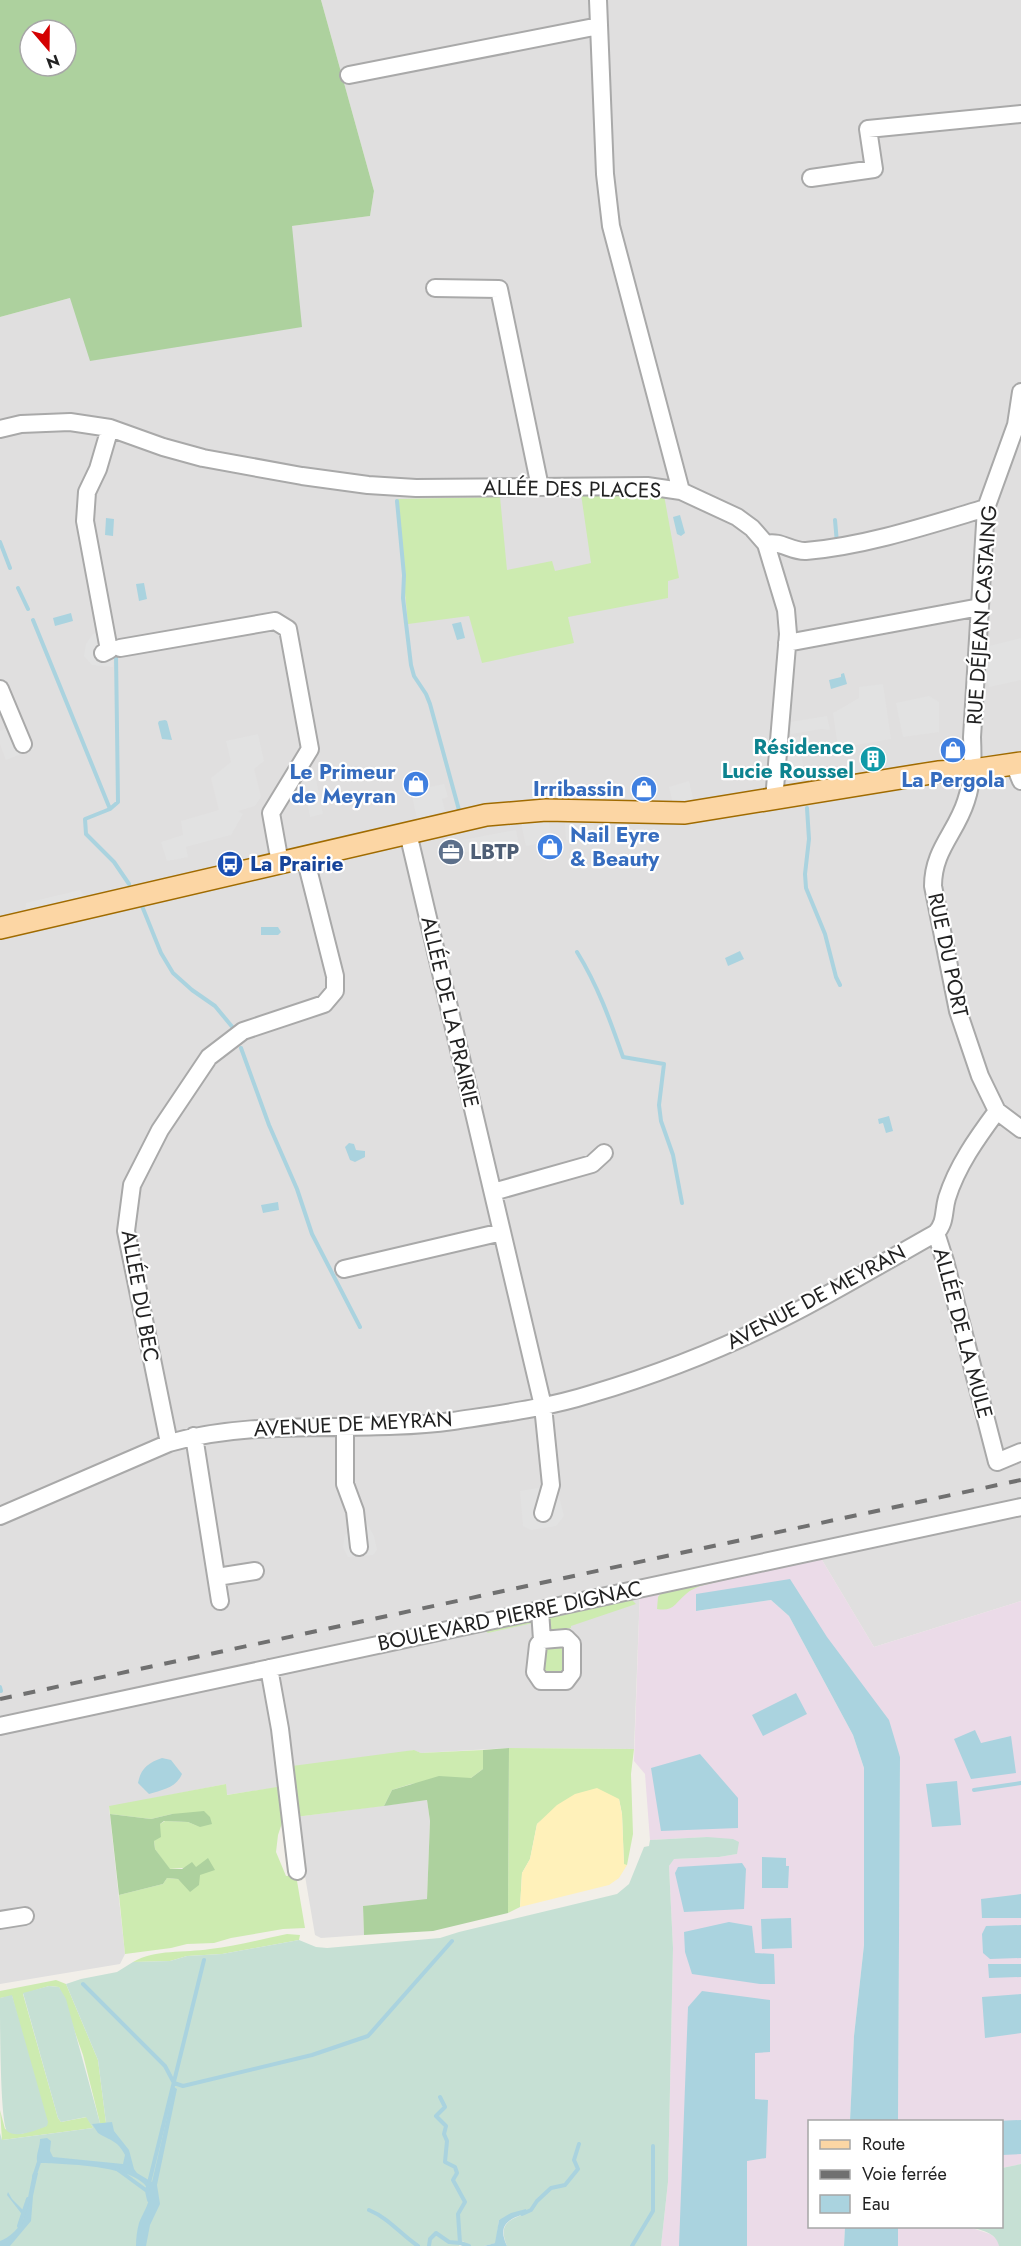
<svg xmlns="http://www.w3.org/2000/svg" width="1021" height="2246" font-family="Jost,sans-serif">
  <rect width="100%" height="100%" fill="#f2efe9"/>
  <path fill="#e0dfdf" d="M321,0H1021V1601L874,1647L816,1550L640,1590L634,1749L509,1748L421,1753L413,1750L294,1785L226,1795V1784L109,1807L125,1954L120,1964L0,1984V317L70,298L292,226L370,216L374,191Z
    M427,1800L430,1821L427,1900L363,1906L364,1935L321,1938L315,1935L295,1817Z"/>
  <path fill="#ebdbe8" d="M816,1550L874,1647L1021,1601V2164L1002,2168V2122L898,2121L900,1757L790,1580L697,1611L771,1600L789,1616L853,1735L864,1768V1945L854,2036L850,2121L810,2122V2226L845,2227L844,2246H661L668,2182L673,1948L669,1866L673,1859L719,1857L737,1854L707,1837L650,1840L645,1774L634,1761L640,1590Z
    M898,2226L969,2227L990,2234L998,2240L999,2246H898Z"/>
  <path fill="#cdebb0" d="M648,493L664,495L679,578L668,581V598L568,617L574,643L482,663L469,616L408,624L396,499L500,497L507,570L552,561L555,571L591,563L581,494Z
    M800,1562L700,1586C696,1588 690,1590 686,1594C675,1603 674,1612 657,1609L658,1597L666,1587Z
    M630,1598L636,1604L571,1626V1628L551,1631L548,1616Z
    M534,1617L533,1623L488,1633L482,1629Z
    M566,1643L565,1670L561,1674H546L542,1670L545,1646Z
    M509,1748L634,1749L631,1774L633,1834L627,1865H624L622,1814L619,1799L544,1818L537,1824L530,1859L522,1873L520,1907L508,1913Z
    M414,1750L421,1753L483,1750V1769L471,1778L411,1784L392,1790L384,1806L295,1817L292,1766Z
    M226,1784L227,1795L283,1786L285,1814L278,1835L276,1852L286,1876L296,1875L305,1928L283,1929L231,1938L214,1943L187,1944L171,1948L125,1954L119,1895L163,1884L167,1878L178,1879L185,1885L195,1867L169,1869L155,1849L154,1841L160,1824L165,1821L188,1822L200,1827L172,1814L151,1819L110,1814L109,1806Z
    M287,1934L300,1935L299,1940L222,1954L187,1956L170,1961L133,1962C156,1949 184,1953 210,1949C236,1946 262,1939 287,1934Z
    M56,1980L66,1984L98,2060L106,2123H100L83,2055L59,1987L49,1986L23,1994L58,2118L61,2122L87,2117L93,2128L2,2140L0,2110L5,2129L21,2134L46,2126L12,1996L0,1998V1991Z"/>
  <path fill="#add19e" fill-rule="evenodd" d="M0,0H321L374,191L370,216L292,226L302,327L90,361L70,298L0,317ZM30,30H66V66H30Z
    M509,1748L508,1913L433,1931L364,1935L363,1906L427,1899L430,1821L427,1800L384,1806L392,1790L439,1776L471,1778L483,1769V1750Z
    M204,1811L210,1817L212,1824L200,1827L188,1822L164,1821L160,1824L161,1837L154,1841L155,1849L170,1869H182L192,1862L196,1867L208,1858L215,1870L200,1875L199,1885L190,1892L178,1879L167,1878L163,1884L119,1895L110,1814L151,1819L172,1814Z"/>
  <path fill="#c6e0d4" d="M707,1837L733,1839L739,1842L737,1854L719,1857L674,1859L669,1866L673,1948L668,2182L661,2246H507C498,2224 508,2220 527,2213L499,2220L496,2243L484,2246H466L463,2241L459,2246H0V2133L2,2140L93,2128L86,2117L61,2122L58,2118L23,1993L49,1986L59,1987L66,1999L100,2123L103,2124L106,2123L98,2060L66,1984L81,1979L117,1972L133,1962L170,1961L187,1956L222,1954L299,1940L316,1947L327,1948L440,1938L459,1932L617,1894L629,1884L644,1847L649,1846L650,1840Z
    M12,1995L48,2122L47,2126C37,2130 16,2139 7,2131C0,2122 0,2018 0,1998Z
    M1021,2164V2246H999C996,2232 981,2230 969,2227L1002,2226V2168Z"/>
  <path fill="#fff1ba" d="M597,1788L619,1799L622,1814L624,1864L627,1865L619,1878L609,1885L520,1907L522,1873L530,1859L537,1824L557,1805L575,1794Z"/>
  <path fill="#e2e2e2" d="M106,630L114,648L113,667L92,665L84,656L86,644L93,634Z
    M1021,638V680L989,687L985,667L989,666L985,652L990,651L989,646Z
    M883,684L891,739L838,748L833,713L859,698V687Z
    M929,696L939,702V732L903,737L896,703Z
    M827,716L830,730L821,729L791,734L790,722Z
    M24,721L34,749L6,760L0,744V731Z
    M258,734L264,761L254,769L261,797L255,806L238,811L243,814L231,835L186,847L188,857L167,861L161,842L183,835L181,821L219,810L211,778L231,762L226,741Z
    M799,736L804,772L776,777L779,741Z
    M833,772L836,790L808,794L804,776Z
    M315,774L323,814L310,817L302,777Z
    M689,781L696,812L675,813L669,787Z
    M444,784L448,797L442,799L445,811L417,819L411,791Z
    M549,822L552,841L526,846L521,823Z
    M565,823L594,825L595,838L566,840Z
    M516,830L519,845L458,853L457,841Z
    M80,890L92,906L24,923L26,903Z
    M556,1485L564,1516L556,1526L531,1530L523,1526L520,1491Z
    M365,1520L374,1536L377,1550L373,1555L348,1557L343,1547L345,1535Z"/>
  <path fill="#aad3df" d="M680,515L685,533L681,536L677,534L673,517Z
    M106,518L114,519L113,536L105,535Z
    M144,583L147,599L139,601L136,584Z
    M71,613L73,621L55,626L53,618Z
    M461,622L465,638L457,640L452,624Z
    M844,673L847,684L831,689L829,680L841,677V674Z
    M165,720L167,721L172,740L162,739L158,723L159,721Z
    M261,927H278L281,932L278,935H261Z
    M740,951L744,959L728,966L725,958Z
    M889,1116L893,1131L886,1133L883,1123L879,1124L878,1119Z
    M349,1143L354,1144L356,1150L365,1151V1157L355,1162L350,1160L345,1147Z
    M278,1202L279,1210L263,1213L261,1205Z
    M790,1579L827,1637L889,1720L900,1757L898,2121H850L854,2036L864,1945V1768L853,1735L789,1616L771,1600L696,1611V1594Z
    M796,1693L807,1714L763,1736L752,1715Z
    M975,1730L981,1743L1011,1736L1016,1773L971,1779L954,1739Z
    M700,1754L738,1798V1828L661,1831L651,1768Z
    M162,1758L171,1760L182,1774C176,1788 162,1790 149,1794L138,1783C141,1768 148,1763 162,1758Z
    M957,1781L961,1825L932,1827L926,1784Z
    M762,1857L786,1858V1866H789L788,1888H762Z
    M742,1863L746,1869L744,1909L684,1912L675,1873L678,1867Z
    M1021,1894V1918H982L981,1899Z
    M791,1918L792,1948L762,1949L761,1919Z
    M729,1922L752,1926L755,1953L774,1954L775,1984H760L692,1974L685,1952L684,1932Z
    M1021,1925V1958L990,1959L983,1953L982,1934L986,1926Z
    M988,1964H1021V1977L989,1978Z
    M702,1991L770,2000V2052L755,2053V2099L768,2100L766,2158L747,2161V2246H679L688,2007Z
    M1021,1994V2033L985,2038L982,1997Z
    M174,2087L177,2089L157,2185L160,2204L150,2225L146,2246H136C136,2238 137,2230 139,2223C142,2214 151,2203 149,2192C142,2165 63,2164 41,2163L37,2161C36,2154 40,2147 40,2139L47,2138L51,2141L50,2151L53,2157L123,2164L125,2155C117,2140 111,2141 98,2133L92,2124L112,2122L114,2131L129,2150L134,2169L137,2173L152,2182Z
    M1021,2120V2154L1002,2155V2122L996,2121Z
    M33,2173H38L33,2196L31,2221L10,2246H0V2241C9,2238 21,2227 24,2217L7,2195L8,2192L12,2199L25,2212Z
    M526,2209L527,2213C508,2219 497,2225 507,2246H484L495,2243L499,2220L511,2213Z
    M845,2227H898V2246H844Z"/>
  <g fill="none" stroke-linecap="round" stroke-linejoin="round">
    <path stroke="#aad3df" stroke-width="4" d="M397,501L404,575L403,598L411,665L414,676L426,694L430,704L459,810
      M835,520L837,543
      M0,542L10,568
      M18,588L28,609
      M33,620L110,809
      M116,654L118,802L110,809L85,819L86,834L114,862L129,884
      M807,808L809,839L805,874L806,888L825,934L836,977L840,985
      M142,906L161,953L173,973L192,990L215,1006L234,1029
      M577,952C598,986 610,1020 623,1057L664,1064L659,1105L661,1121L673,1155L682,1203
      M241,1048L269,1125L297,1189L312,1234L360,1327
      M0,1687L1,1691
      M974,1790L1021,1783
      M83,1984L165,2066L174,2083L183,2086L312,2055L368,2036L452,1941
      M440,2097L445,2107L436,2116L446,2126L444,2134L447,2141L445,2162L455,2167L457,2173L453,2180L465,2202L458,2214L460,2243L469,2246
      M117,2169L147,2191L149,2200
      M34,2177L40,2159
      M147,2191L204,1960
      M369,2210C390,2219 399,2233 418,2246
      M522,2214L531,2210L537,2201L551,2188L565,2185L578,2169L574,2160L579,2144
      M19,2226L28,2199
      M429,2246L430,2239L436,2233L449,2242L460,2243
      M632,2246L653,2211V2146"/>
    <defs>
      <path id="minor" d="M598,0L605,174L611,226L681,491
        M349,75L599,26
        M811,178L874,169L868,129L1021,114
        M435,288L499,289L540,487
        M1021,392L1016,425L986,508L972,737C973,760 973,780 966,801C956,833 933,850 933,886L958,1011L980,1076L997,1111L1021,1129
        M0,429L21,424L70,422L110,428L163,447L203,458L302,476L368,485L416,488L647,486L681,491L737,517L752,528L766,544L786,610L788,634L774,800
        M766,544C780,540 792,552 806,551C865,546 929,525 986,508
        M787,643L980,607
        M120,648L275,621L288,629L310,749L271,813L280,863
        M103,653L109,650L85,521L87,492L98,469L110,428
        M0,689L23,744
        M1014,764L1021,781
        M408,833L543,1406L551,1485L543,1513
        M997,1111C977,1138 957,1166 947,1198C943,1212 946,1222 936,1233L945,1261L997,1462L1021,1452
        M493,1192L592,1164L604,1153
        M344,1269L502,1232
        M345,1427V1484L355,1511L359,1547
        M194,1436L220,1601
        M169,1443L126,1231L132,1185L160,1130L209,1057L243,1031L324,1004L335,991V976L305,857
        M0,1516L169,1443C261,1417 358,1434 453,1421C499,1414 547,1408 591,1394C662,1373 732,1345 797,1311C844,1286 890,1259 936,1233
        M217,1577L255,1571
        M540,1610L542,1640L538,1645L535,1672L541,1681H566L572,1673V1644L566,1638L542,1640
        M269,1668L280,1729L297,1871
        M0,1726L1021,1507
        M0,1920L25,1916"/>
      <path id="major" d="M0,928L486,815L546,810L685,813L938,772L973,770L1021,763"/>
    </defs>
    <use href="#minor" stroke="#a9a9a9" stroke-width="20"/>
    <use href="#major" stroke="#a06b00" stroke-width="24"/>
    <use href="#minor" stroke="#fff" stroke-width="16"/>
    <use href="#major" stroke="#fcd6a4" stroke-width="21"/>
    <path stroke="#707070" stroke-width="4" stroke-dasharray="12 12" stroke-linecap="butt" d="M0,1699L1021,1480"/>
  </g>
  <defs>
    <symbol id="shop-disc" viewBox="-11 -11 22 22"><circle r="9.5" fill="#3f7fe0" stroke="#fff"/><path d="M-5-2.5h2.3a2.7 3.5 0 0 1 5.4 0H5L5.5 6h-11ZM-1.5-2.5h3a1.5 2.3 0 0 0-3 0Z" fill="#fff"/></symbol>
    <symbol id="building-disc" viewBox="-11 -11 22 22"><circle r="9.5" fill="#0f9aa8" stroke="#fff"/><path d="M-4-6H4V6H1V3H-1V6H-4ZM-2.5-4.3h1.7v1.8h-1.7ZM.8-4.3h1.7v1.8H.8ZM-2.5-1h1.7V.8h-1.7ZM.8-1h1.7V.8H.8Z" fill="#fff"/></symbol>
    <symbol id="office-disc" viewBox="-11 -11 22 22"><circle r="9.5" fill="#5c6f8a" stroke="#fff"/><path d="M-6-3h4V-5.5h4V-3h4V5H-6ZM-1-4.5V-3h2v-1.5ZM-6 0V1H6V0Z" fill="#fff"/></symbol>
    <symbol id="bus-disc" viewBox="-11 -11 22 22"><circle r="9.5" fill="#1a4fb4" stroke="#fff"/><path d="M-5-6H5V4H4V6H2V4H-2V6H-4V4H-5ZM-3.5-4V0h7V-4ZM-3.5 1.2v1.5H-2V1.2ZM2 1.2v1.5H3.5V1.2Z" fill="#fff"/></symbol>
  </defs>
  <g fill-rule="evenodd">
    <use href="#shop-disc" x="938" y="735" width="30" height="30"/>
    <use href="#building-disc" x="858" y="744" width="30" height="30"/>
    <use href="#shop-disc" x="401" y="769" width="30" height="30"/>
    <use href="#shop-disc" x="629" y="774" width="30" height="30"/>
    <use href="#shop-disc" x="535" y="832" width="30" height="30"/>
    <use href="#office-disc" x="436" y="837" width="30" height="30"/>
    <use href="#bus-disc" x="215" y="849" width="30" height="30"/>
  </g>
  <g text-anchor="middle" stroke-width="4.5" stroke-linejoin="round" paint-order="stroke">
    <g font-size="21" fill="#222" stroke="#fff">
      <text transform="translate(572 489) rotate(1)" y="7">ALLÉE DES PLACES</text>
      <text transform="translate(982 615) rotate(-86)" y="7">RUE DÉJEAN CASTAING</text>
      <text transform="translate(948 955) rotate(78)" y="7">RUE DU PORT</text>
      <text transform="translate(450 1012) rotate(77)" y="7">ALLÉE DE LA PRAIRIE</text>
      <text transform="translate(140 1296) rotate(80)" y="7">ALLÉE DU BEC</text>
      <text transform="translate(816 1297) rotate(-28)" y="7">AVENUE DE MEYRAN</text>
      <text transform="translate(963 1333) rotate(75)" y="7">ALLÉE DE LA MULE</text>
      <text transform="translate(353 1424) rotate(-3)" y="7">AVENUE DE MEYRAN</text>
      <text transform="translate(510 1616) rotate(-12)" y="7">BOULEVARD PIERRE DIGNAC</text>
    </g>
    <g font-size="21" font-weight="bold" fill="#0d838f" stroke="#fff" text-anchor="end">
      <text x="854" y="754">Résidence<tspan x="854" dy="24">Lucie Roussel</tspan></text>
    </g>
    <g font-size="21" font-weight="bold" fill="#366cbe" stroke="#fff" text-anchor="end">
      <text x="396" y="779">Le Primeur<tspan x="396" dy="24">de Meyran</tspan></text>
      <text x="953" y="787" text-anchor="middle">La Pergola</text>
      <text x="624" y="796">Irribassin</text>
      <text x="570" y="842" text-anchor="start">Nail Eyre<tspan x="570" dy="24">&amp; Beauty</tspan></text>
    </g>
    <g font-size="21" font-weight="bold" fill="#4e5e75" stroke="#fff" text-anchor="start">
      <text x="470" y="859">LBTP</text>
    </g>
    <g font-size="21" font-weight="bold" fill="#164399" stroke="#fff" text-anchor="start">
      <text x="250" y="871">La Prairie</text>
    </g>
  </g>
  <rect x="808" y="2120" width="195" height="108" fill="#ffffff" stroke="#a7a7a7" stroke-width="1.5"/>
  <rect x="820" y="2140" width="30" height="9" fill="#fcd6a4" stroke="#a7a7a7" stroke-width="1.5"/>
  <text x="862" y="2150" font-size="18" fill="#222222">Route</text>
  <rect x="820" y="2170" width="30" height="9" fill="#707070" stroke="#a7a7a7" stroke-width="1.5"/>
  <text x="862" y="2180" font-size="18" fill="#222222">Voie ferrée</text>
  <rect x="820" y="2195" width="30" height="18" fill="#aad3df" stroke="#a7a7a7" stroke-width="1.5"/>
  <text x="862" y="2210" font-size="18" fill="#222222">Eau</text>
  <g transform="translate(48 48) rotate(160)"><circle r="28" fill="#ffffff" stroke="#a7a7a7" stroke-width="1.5"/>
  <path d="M0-4.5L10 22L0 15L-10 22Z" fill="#d40000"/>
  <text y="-9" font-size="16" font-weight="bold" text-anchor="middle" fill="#222222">N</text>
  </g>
</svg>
